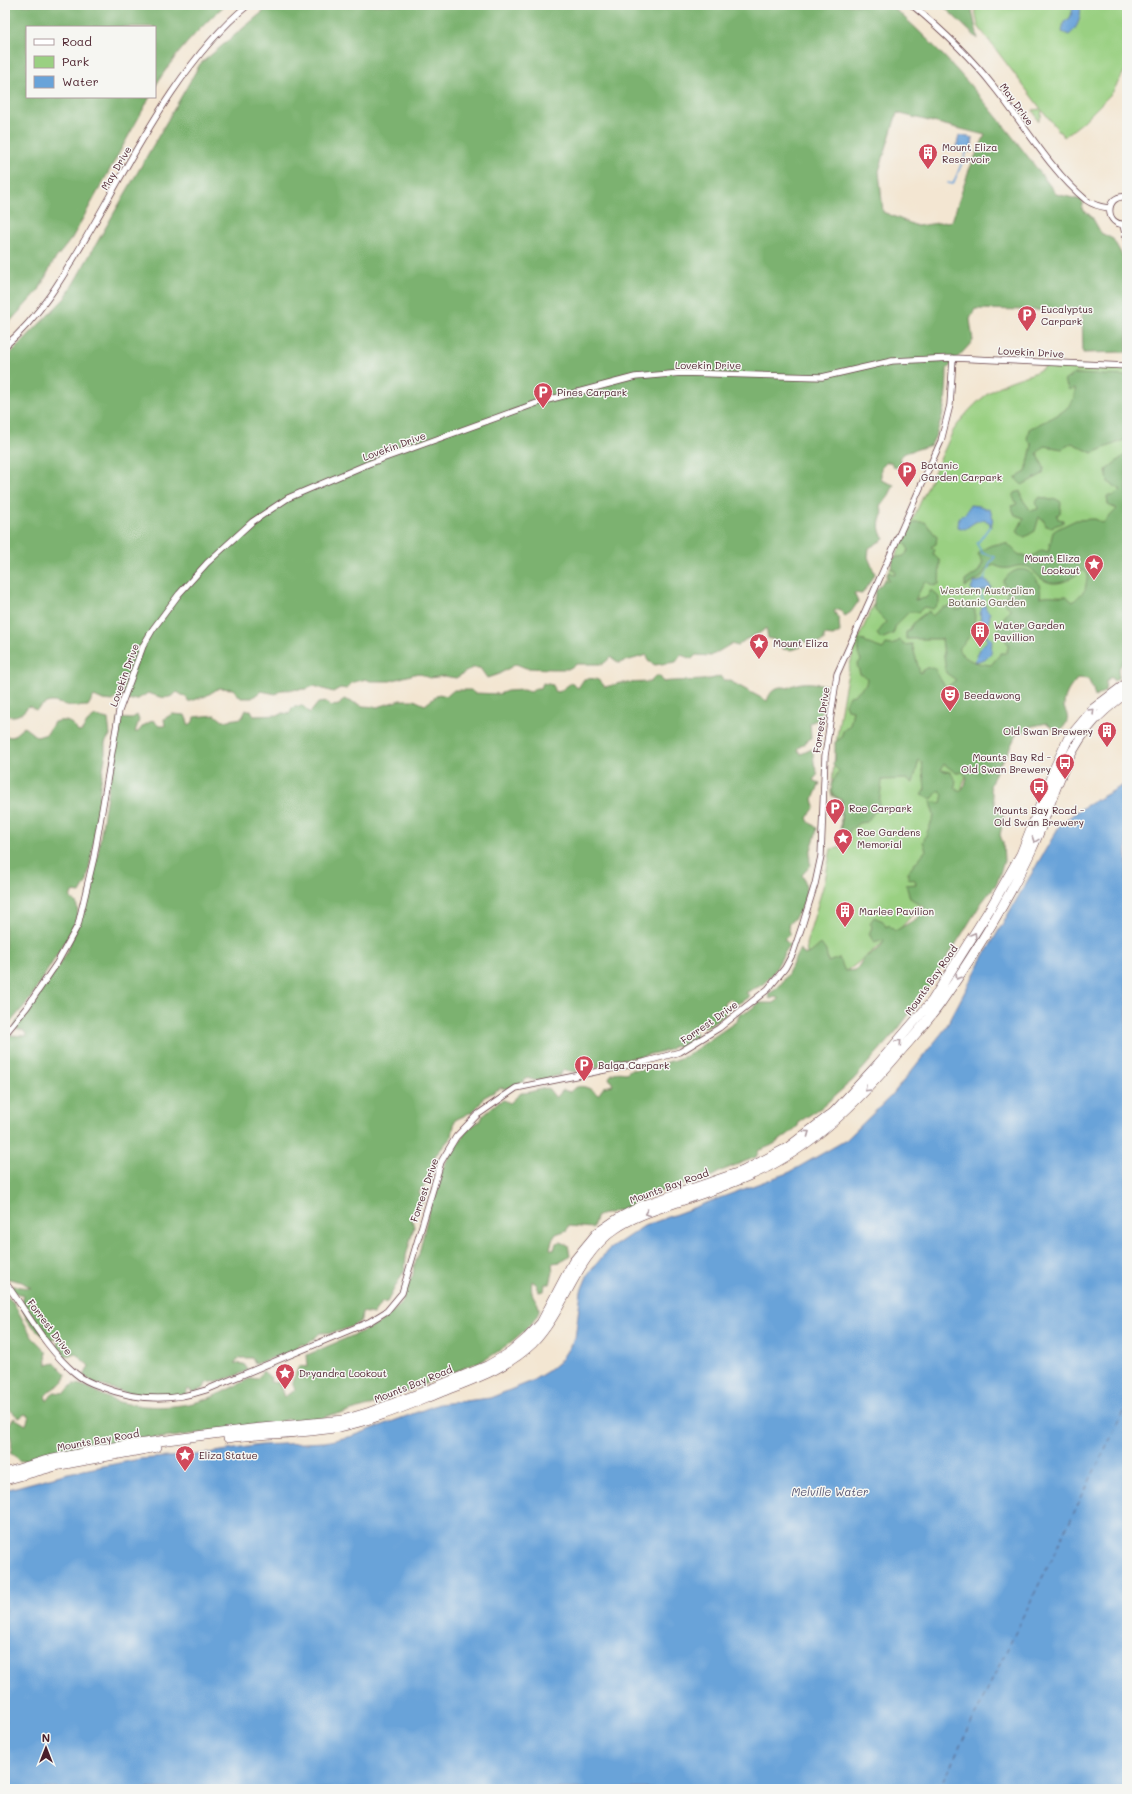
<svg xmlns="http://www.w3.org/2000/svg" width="1132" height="1794" font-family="Mali,sans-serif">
  <rect width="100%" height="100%" fill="#f6f6f2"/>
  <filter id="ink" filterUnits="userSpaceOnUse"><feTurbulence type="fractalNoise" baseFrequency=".025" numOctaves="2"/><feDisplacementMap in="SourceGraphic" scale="8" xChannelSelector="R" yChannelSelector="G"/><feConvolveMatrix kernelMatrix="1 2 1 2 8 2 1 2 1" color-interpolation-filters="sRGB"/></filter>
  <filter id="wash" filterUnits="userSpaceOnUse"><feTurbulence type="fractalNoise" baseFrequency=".012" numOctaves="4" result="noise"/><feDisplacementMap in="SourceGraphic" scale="16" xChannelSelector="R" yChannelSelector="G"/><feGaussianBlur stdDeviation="0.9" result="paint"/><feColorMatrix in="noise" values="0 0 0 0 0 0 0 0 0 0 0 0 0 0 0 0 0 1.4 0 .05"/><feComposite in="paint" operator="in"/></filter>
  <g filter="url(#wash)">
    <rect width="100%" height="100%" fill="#f3e6d2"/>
    <path fill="#9ad082" stroke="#727856" d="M974,5H1127V67L1112,93L1083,122L1064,137L1042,110L1041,117L1038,121L1033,110L1041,109L978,26Z
      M1047,365L1127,368V519L1105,574L971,761L923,903L898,931L850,969L841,973L807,956L806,944L825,880L831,849L840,848L841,800L832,796L831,792C836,743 841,694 855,646L953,431C966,412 982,395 1002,385C1017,377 1034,376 1047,365Z"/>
    <path fill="#7bb270" stroke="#62684e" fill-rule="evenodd" d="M5,5H225C200,27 171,58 155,87V27H27V97H150L72,238L53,262L39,290L5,327Z
      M271,5H890C955,60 1006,127 1056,194L1082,200V209L1092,217L1101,233L1113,239L1127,264V352L1083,353L1082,311L975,309L970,319L973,341L947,369C947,395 944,421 931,445L905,453L899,458L903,468L893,467L891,462H887L881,468V480L894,485L887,499L880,505L883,513C878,523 878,530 884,539L869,548L868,557L875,574L862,594L854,593L858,602L851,612L845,616L839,609L834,611L839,620L840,632L833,636L824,635V641C816,645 810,645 802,640L801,647L790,650L783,649L778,641L768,638L766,628C756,638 749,634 738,646L731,644L711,656L696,655L692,659L681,655L676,662L655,665L648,661L647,655L619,663L611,657L603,664H577L568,669H552L526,668L516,664L499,674L487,678L480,668H472L456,678L444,676L430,678L418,673L390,681H370L366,679L351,683L347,689L340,688L333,692L314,686L306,689L282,690L276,694L261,691L252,698H241L233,689L219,688L206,696L188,702L187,698L177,692C168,702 158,696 148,693L138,699L126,701L122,694V679L119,696L113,701L103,700L94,696L88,706C82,706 77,707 71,706C53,703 52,697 36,710L29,706C21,715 16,718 5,715V359L65,298L200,64ZM897,113L985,135L969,170L952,221L917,226L883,212L879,171Z
      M942,5H971L978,39Z
      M1074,374L1127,376V439L1092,453L1072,443L1062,449L1045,446L1037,453L1044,468L1043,474L1022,485L1015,478L1026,472L1032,445L1027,439L1029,429C1045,420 1078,411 1075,388L1069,390L1064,381Z
      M1127,453V655L1118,670L1119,677L1114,681L1111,677L1106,681L1105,691L1095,697L1093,689L1088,679L1078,678C1071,686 1064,694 1064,706C1064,710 1067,712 1067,715C1069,723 1063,728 1057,733L1047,723L1028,727L1024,732L1017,733L1007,754L998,766L990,786L997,811L1004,816L1000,835L1003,843L1004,861L997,883L982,902L927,990L898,1029L853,1080L822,1107L799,1122L798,1126C786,1136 775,1146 759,1150L756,1157L721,1171L709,1178H701L671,1189L657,1192L622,1212L617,1210C610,1214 603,1213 596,1217L593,1228L568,1226L567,1230L556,1234L552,1240L550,1249L554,1250L556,1243L561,1242L568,1245L570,1255L561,1262L552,1263L553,1272L550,1284H545L544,1291L539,1292L537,1285L532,1281C529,1298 538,1298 539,1309C540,1323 497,1353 486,1359L376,1404L344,1413L333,1414L320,1419L298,1420L294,1422L287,1419C279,1424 258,1423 247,1427L163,1438L155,1437L151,1440L141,1438L124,1444L93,1448L75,1447L61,1454L47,1457L41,1454L32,1459L20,1461L16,1457L10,1453C14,1443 10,1436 8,1426L14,1418L26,1425L29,1416L25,1414L19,1418L6,1406L5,1295L13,1302L32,1337L46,1351L47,1365L55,1363L66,1374L63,1382L51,1390L45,1396L47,1401L54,1392L65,1393L73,1384C88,1384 101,1396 115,1401C145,1409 183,1409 212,1397C226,1391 238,1384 251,1378L257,1379L263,1371L271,1378L270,1382L279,1383L284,1397L295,1390L292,1382L299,1366L308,1367L307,1355L375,1326L392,1313L403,1301L404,1292L413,1275L414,1265L419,1254L430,1206L436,1196L440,1174L449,1156L468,1129L481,1120L483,1115L498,1102L504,1100L510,1103L521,1093C531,1093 537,1089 548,1088L556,1098L563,1090L570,1092C578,1082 590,1087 598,1095L604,1087L613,1085L609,1078C612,1071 619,1072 626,1073L630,1070L647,1069L686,1056L737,1021L740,1013L747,1012L759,1003H774L779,999L775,997L770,999L768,994C786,986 791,965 800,949L805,955L813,951L821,944L826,951L828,962L839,958L845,971L856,970L864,958L880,948L884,940L874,943L869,934L872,927L870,923L874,917L883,921L886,927L889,925L895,931L916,919L925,908L910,898L906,885L916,884L915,880L908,878V872L926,850L923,842L934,816L930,802L941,803L943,794L939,790L932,799L921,795L925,789L922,762L919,760L913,783L906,779L882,780C882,790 878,799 880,809L874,812L867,822L859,823L849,831L848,837H841L842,800L833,795L831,785L839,771L832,764L835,761V742L841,738L843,731L850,725L853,710L847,709L845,704L849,696L854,695L866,684L867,678L860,674L857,665L861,660L858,654L859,646L858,639L864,640L866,643L883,649L886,644L892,645L900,640L904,645L912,644L920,673L926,668L933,667C939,674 940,682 947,687L956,680L946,673L942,639H906V632L909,631C913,621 920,617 929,611L932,616L942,608L950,606L956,610L968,607L975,610C975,629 972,636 958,649C967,662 976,663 991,665L1001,653H1006L1009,645L998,631L1000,622L1011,609L1004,603L1008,590L1003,582C1006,577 1011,572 1017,570C1032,566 1043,585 1040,597C1051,594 1056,597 1066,596L1073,602L1085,590L1088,574L1082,570C1069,581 1054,590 1038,576C1033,571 1032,567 1024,566C1013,564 1009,573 994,565L987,568L982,577L965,587V581L979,571L983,562L978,554C987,545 995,543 1008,544L1018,554L1029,558L1042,550L1048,552L1053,532L1057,529L1076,520L1095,519L1103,523L1117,509L1108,505L1107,496H1113L1121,490L1108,482L1106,470ZM944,764L956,773L962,772L967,777L965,786L960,791L955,787L956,781L950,772L941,770Z
      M1020,491L1023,500L1031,511L1038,509L1036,502L1040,497L1051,500L1056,499L1061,502L1060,513L1057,515L1058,519L1063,520V523L1051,527L1046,526L1043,519L1039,517L1035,531L1025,537L1021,536L1017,531L1024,518L1015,515L1011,506L1017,504L1013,497L1015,493Z
      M914,522H925L937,537L936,544L931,547L935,550L933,554L940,561L939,584L934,586L925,581L915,600L926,598L931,590L939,597V603L933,609L924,607L918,612H909L896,625L893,634L881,639L877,634L886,622C873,609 872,607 876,590L880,586L884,580L889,581L887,575L888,572L895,575L896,572L892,569L893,558L904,556L909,550L903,540Z
      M656,676H660L663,682C680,679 705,683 720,676L723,680H728L767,701C770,692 776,684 788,688C798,681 812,682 825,685V692L816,697L824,702L819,719L810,723L811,738L797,749L801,754L812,749C815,760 812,762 818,774L813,780L820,783L813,799L815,807L807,818L809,822L817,828C816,840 806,855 811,865L802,875C812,890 802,914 788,924L790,934L784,939L790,945C780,957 776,974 763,984C758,988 751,989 746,993L750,996L738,1004L730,999L724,1003L725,1015L706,1027L699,1025L694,1028L697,1038L682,1048L675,1045L669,1050L623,1060L614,1059C606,1067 594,1070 583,1067L577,1072L568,1071L564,1069L560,1075L537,1081L527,1078C520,1085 511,1090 501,1088L483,1098C479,1110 466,1115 455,1120L452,1136L435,1156L428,1182L419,1192L423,1202L411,1216L414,1227L406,1256L405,1269L387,1302L381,1303L373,1314L362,1312L361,1321C347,1330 336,1333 320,1333L307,1345L300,1344L295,1350L255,1364L252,1358H240L234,1363L244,1364L248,1370C235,1377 221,1381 206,1383L204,1388L194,1392L188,1389L185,1395L140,1397L94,1383L84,1376L89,1366L75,1353L65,1357L60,1356L57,1350L58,1344L56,1336L51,1341C38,1334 16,1313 24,1296L9,1290L13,1286L31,1288L22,1282L5,1278V1038L8,1035L27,1036L24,1031L14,1028L17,1021L26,1014L66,954L92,884L98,853L119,718L131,719L137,715L139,720L135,732H138L143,726L153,720L159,726H165L164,719L172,714L185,715L189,725L193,722L194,717L215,715L223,721L242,718L246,710H251L254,716L280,715L283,713L289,714L292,708L302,705L310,713L318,703L327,702L331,706L339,705L344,699L363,706L378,707L400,700H414L425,705L439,694L447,696L454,690H471L474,693L499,694L507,691L523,690L531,692L536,688H541L543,683L553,685L554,691L559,692L571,683L578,688L584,679C594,678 599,678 605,687L621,683L650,682Z
      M95,716L108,719L110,735L105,743V758L100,786L99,811L87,881L80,893L72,892L70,898L76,902L78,913L72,930L30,999L5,1029V736L12,737L24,727L37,737L47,734L54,722C66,719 72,721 78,732L82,731L87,722Z"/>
    <path fill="#69a3d9" stroke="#5a6182" d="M1065,5H1080C1082,16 1078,28 1069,35L1062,32L1064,22L1070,18L1073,9Z
      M959,135L973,138L971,152L956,149Z
      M970,505L980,506L990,510L993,518L991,527L989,522C978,517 973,524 965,529L958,527L959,517L965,514Z
      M984,580L989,583L991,588L976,593L971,589L974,583Z
      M984,602L986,609L990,613C990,618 989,622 986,627H982L980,614Z
      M986,634L992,640L991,653L985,659L974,662L981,647L987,641Z
      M1127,783V1789H5V1490L68,1473L140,1459L195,1455L261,1445L325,1442L353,1436L439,1404L490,1398L530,1382L548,1371L561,1360L575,1338L581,1291L588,1274L608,1250L644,1226L790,1172L846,1140L892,1095L945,1029L981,961L1061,823L1082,808Z"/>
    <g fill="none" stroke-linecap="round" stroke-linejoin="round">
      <path stroke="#69a3d9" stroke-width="1.5" d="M948,183L953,184L967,151
        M984,580L990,563L995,557L982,553L977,544L990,526
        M980,592L984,602
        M984,627L986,634"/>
      <path stroke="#565471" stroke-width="1" stroke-dasharray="5 4" stroke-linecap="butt" d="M939,1789L1127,1404"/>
    </g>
  </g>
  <g filter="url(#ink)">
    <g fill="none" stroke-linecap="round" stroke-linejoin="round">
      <defs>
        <path id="minor" d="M912,5C942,30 970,56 994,87C1024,124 1049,169 1086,200C1093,205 1101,207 1109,208
          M1127,197C1104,193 1104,228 1127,224
          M1123,225L1127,243
          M5,346C42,315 67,270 91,229C133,156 182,58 248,5
          M5,1034L27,1007L57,963L78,925L94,857L119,711L143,646L153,629L179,594L207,563L252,522L288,498L368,464L540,402L635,377L682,373L822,377L892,361L953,358L1127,366
          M5,1282C27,1312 46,1349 75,1373C83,1380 93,1384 102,1387C137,1401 170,1402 206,1390L369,1322L387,1311L402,1293L441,1162L456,1137L477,1115L516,1088L644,1062L680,1052L719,1028L768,989L785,968L793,953L802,926L815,884L821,856L825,756L837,674L941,441L950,405L953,358"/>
        <path id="trunk" d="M228,1438C264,1433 303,1434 339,1427C374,1420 406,1406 439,1393C471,1380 506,1369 532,1344C567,1308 573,1259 615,1229C632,1217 652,1211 672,1204C699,1195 727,1186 753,1174C813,1148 859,1100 900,1052C914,1036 928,1021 940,1004C974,955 1007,903 1032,849C1052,806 1061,757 1094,721C1104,710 1116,701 1127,692
          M5,1473L44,1461L106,1448L251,1429L343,1420L370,1412L426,1391L487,1366L511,1352L527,1338L541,1323L573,1262L597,1233L619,1218L641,1206L743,1171L787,1148L834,1112L878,1064L932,1001L991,907L1021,854L1055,767L1068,739L1094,708L1127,683
          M5,1480L60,1465L157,1447"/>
      </defs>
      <use href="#minor" stroke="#633d44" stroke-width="7"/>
      <use href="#trunk" stroke="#633d44" stroke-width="10"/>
      <use href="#minor" stroke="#fff" stroke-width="5.5"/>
      <use href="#trunk" stroke="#fff" stroke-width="9"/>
    </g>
    <defs><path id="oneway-chevron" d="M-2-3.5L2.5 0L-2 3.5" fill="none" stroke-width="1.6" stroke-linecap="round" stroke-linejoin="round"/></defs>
    <g stroke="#ae9aa0">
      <use href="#oneway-chevron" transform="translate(1092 711) rotate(-46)"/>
      <use href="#oneway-chevron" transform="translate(1035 840) rotate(110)"/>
      <use href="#oneway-chevron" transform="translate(974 935) rotate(-59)"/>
      <use href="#oneway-chevron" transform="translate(958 977) rotate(124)"/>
      <use href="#oneway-chevron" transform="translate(899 1042) rotate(-48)"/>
      <use href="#oneway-chevron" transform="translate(867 1089) rotate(135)"/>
      <use href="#oneway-chevron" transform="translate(807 1133) rotate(-36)"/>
      <use href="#oneway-chevron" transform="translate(647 1213) rotate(159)"/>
    </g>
  </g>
  <defs>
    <symbol id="building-pin" viewBox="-11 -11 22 30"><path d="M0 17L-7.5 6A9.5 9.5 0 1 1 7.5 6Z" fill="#d1495b" stroke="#f6f6f2"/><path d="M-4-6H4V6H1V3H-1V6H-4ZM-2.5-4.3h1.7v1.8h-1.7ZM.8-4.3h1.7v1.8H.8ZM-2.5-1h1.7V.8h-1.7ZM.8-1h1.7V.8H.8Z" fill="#fff"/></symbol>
    <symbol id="parking-pin" viewBox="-11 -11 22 30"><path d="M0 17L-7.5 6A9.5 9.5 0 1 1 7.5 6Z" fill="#d1495b" stroke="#f6f6f2"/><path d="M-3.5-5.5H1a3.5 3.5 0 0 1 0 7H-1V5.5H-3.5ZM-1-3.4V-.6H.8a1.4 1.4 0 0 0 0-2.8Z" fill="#fff"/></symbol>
    <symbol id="sight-pin" viewBox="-11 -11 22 30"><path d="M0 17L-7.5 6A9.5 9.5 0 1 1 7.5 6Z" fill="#d1495b" stroke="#f6f6f2"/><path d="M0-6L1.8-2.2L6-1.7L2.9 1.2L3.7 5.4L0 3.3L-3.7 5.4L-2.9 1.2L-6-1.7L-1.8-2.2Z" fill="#fff"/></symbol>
    <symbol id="theatre-pin" viewBox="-11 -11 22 30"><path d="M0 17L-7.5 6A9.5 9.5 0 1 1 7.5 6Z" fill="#d1495b" stroke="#f6f6f2"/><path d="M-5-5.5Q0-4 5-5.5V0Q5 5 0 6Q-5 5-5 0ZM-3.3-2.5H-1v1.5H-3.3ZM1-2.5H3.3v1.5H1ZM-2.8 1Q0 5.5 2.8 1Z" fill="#fff"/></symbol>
    <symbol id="bus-pin" viewBox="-11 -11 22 30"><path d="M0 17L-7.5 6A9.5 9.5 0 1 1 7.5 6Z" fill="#d1495b" stroke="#f6f6f2"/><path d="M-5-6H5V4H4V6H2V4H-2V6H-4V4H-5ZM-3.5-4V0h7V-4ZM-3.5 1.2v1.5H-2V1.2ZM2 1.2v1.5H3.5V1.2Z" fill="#fff"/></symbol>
  </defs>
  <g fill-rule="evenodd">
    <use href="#building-pin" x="917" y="142" width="22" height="30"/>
    <use href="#parking-pin" x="1016" y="304" width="22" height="30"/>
    <use href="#parking-pin" x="532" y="381" width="22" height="30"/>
    <use href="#parking-pin" x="896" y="460" width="22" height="30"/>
    <use href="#sight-pin" x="1083" y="553" width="22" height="30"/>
    <use href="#building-pin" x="969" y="620" width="22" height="30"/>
    <use href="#sight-pin" x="748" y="632" width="22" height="30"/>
    <use href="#theatre-pin" x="939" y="684" width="22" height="30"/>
    <use href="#building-pin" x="1096" y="720" width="22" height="30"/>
    <use href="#bus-pin" x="1054" y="752" width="22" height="30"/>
    <use href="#bus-pin" x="1028" y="776" width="22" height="30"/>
    <use href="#parking-pin" x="824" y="797" width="22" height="30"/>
    <use href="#sight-pin" x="832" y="827" width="22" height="30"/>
    <use href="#building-pin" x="834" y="900" width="22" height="30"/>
    <use href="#parking-pin" x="573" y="1054" width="22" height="30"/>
    <use href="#sight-pin" x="274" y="1362" width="22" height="30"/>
    <use href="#sight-pin" x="174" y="1444" width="22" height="30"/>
  </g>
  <g text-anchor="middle" stroke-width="3" stroke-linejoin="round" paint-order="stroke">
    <g font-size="10" fill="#4a1f2b" stroke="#f6f6f2">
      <text transform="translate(1017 104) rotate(54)" y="4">May Drive</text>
      <text transform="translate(116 168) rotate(-59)" y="4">May Drive</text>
      <text transform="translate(1031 352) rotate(3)" y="4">Lovekin Drive</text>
      <text x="708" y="369">Lovekin Drive</text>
      <text transform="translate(394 446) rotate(-20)" y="4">Lovekin Drive</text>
      <text transform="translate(124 675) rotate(-70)" y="4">Lovekin Drive</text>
      <text transform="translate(821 720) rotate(-82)" y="4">Forrest Drive</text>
      <text transform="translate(931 980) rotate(-55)" y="4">Mounts Bay Road</text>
      <text transform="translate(709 1022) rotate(-35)" y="4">Forrest Drive</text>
      <text transform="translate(669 1186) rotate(-20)" y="4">Mounts Bay Road</text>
      <text transform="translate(424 1190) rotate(-71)" y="4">Forrest Drive</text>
      <text transform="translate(50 1327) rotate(53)" y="4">Forrest Drive</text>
      <text transform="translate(413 1384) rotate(-22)" y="4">Mounts Bay Road</text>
      <text transform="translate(98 1440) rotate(-10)" y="4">Mounts Bay Road</text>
    </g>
    <g font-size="10" fill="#4a1f2b" stroke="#f6f6f2" text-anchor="start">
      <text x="942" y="151">Mount Eliza<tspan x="942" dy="12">Reservoir</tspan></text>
      <text x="1041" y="313">Eucalyptus<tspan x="1041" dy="12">Carpark</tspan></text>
      <text x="557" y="396">Pines Carpark</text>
      <text x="921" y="469">Botanic<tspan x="921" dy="12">Garden Carpark</tspan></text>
      <text x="1080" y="562" text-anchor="end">Mount Eliza<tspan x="1080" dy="12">Lookout</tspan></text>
      <text x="994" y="629">Water Garden<tspan x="994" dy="12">Pavillion</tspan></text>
      <text x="773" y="647">Mount Eliza</text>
      <text x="964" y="699">Beedawong</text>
      <text x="1093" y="735" text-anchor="end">Old Swan Brewery</text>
      <text x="1051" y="761" text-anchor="end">Mounts Bay Rd -<tspan x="1051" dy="12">Old Swan Brewery</tspan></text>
      <text x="849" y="812">Roe Carpark</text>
      <text x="1039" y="814" text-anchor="middle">Mounts Bay Road -<tspan x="1039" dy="12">Old Swan Brewery</tspan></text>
      <text x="857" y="836">Roe Gardens<tspan x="857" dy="12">Memorial</tspan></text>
      <text x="859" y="915">Marlee Pavilion</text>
      <text x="598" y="1069">Balga Carpark</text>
      <text x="299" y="1377">Dryandra Lookout</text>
      <text x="199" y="1459">Eliza Statue</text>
    </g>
    <g font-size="10" fill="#625445" stroke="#f6f6f2">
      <text x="987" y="594">Western Australian<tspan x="987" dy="12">Botanic Garden</tspan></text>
    </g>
    <g font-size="11" font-style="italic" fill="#565471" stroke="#f6f6f2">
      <text x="830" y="1496">Melville Water</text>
    </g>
  </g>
  <rect width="1132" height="1794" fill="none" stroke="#f6f6f2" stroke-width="20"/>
  <rect x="26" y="26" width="130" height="72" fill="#f6f6f2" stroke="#b1a0a2"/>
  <rect x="34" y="39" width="20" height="6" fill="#ffffff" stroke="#b1a0a2"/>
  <text x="62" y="46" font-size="12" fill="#4a1f2b">Road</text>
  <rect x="34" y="56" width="20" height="12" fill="#9ad082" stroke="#b1a0a2"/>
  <text x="62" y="66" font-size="12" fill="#4a1f2b">Park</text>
  <rect x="34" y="76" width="20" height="12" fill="#69a3d9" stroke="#b1a0a2"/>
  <text x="62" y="86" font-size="12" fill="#4a1f2b">Water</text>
  <g transform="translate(46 1748)" stroke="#f6f6f2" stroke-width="3" paint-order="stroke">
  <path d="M0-3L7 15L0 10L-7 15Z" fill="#4a1f2b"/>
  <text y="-6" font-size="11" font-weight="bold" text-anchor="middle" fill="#4a1f2b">N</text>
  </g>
</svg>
